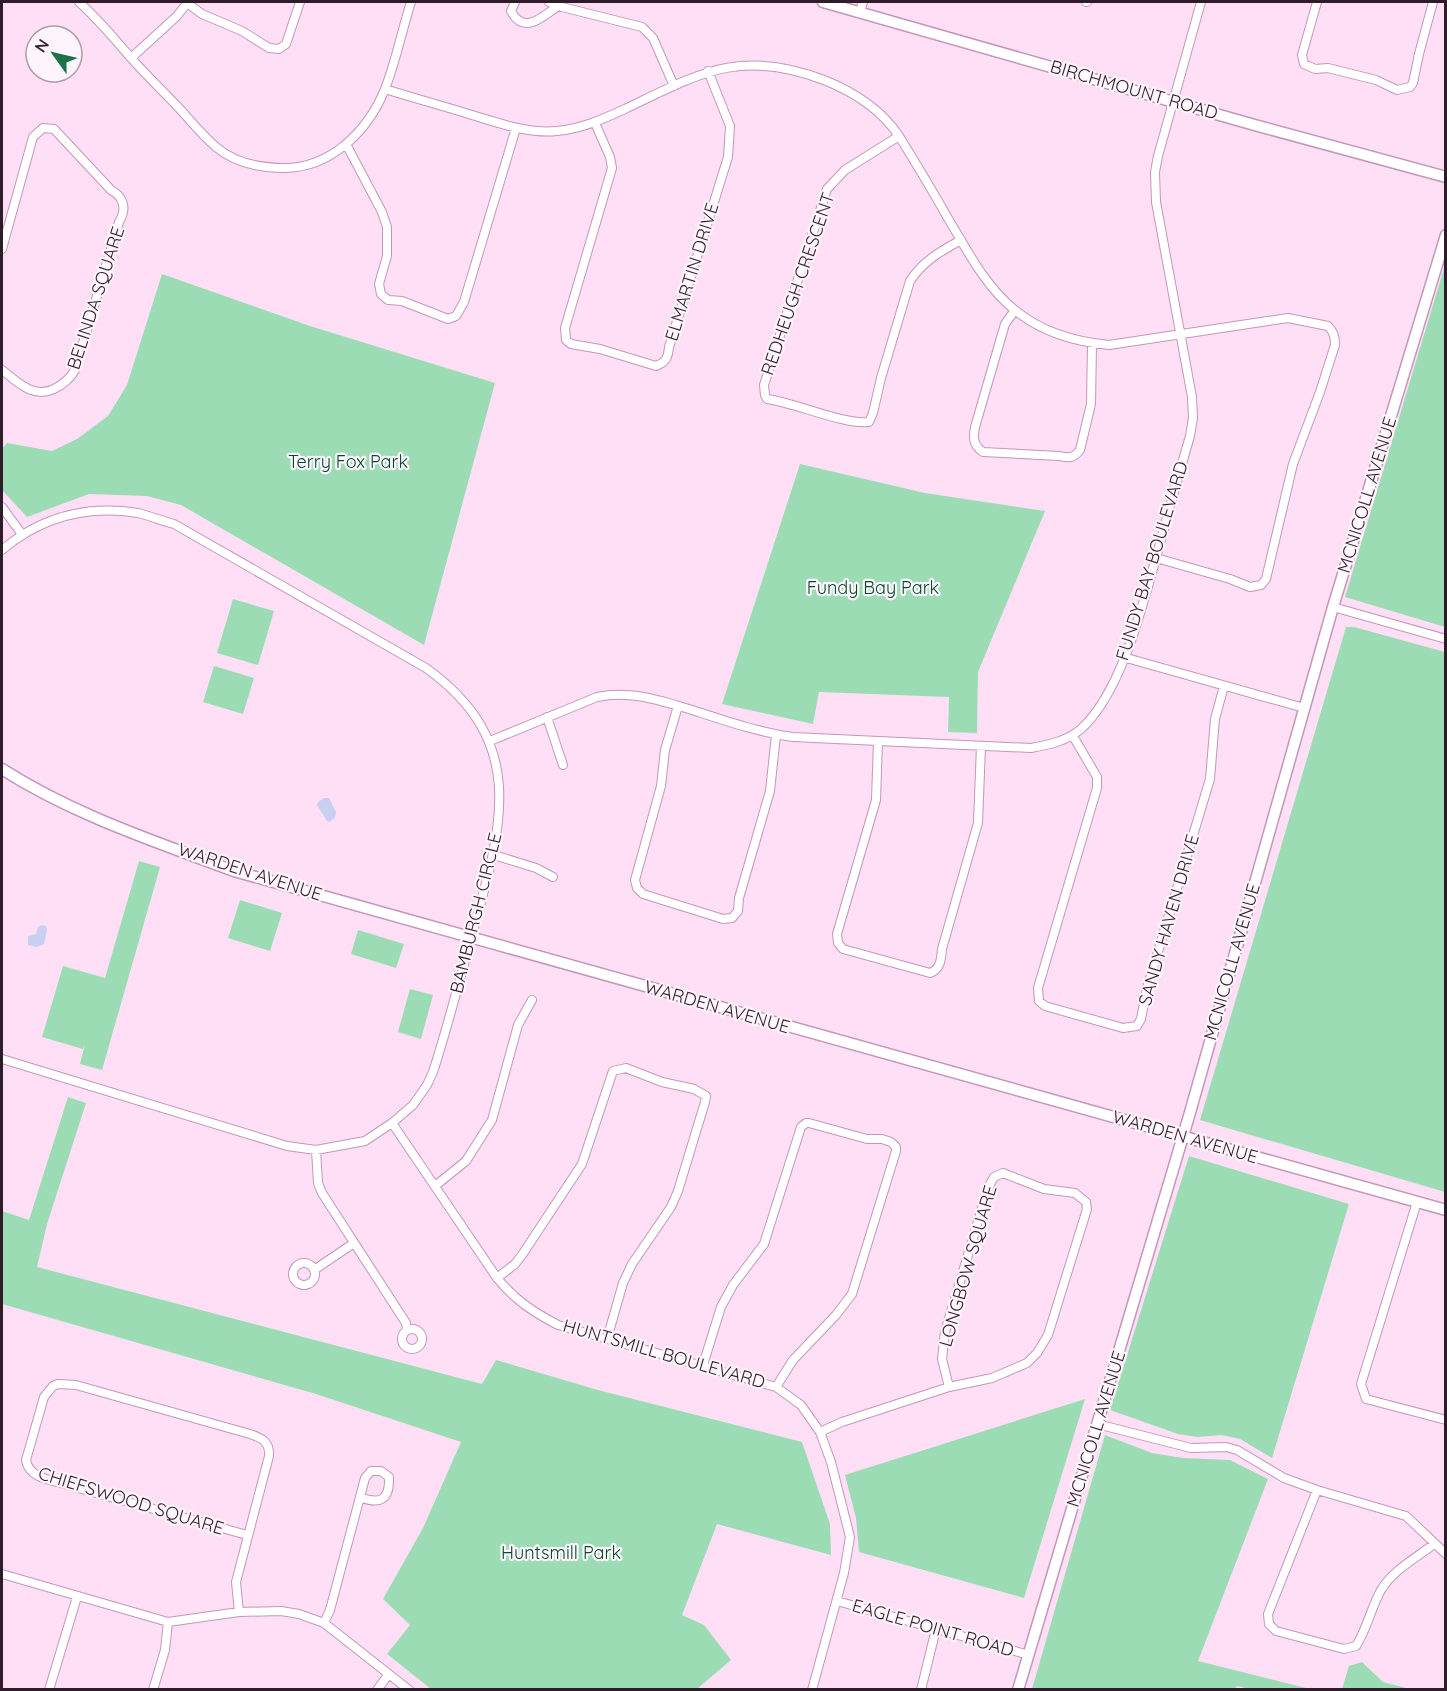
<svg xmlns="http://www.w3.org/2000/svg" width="1447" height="1691" font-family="Quicksand,sans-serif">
  <rect width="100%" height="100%" fill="#fedff5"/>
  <path fill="#9bdcb4" d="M1445,265L1446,627H1445L1345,597Z
    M162,274L310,326L495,383L424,645L181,505L147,496L89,494L27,517L2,490V449L7,443L52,451L77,439L108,416L127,385Z
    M800,464L925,493L1045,511L978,672L977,733L948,732L949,697L819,692L813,724L722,704Z
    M233,599L274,611L258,665L217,653Z
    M1346,627H1354L1445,652V1192L1200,1120Z
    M214,666L254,678L243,714L203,702Z
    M139,861L160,867L102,1070L80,1064L85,1044L83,1049L42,1037L63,966L105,978Z
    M240,900L282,913L270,951L228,938Z
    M358,930L404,944L396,968L351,954Z
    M410,989L433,995L421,1039L398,1032Z
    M68,1097L86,1103L47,1224L37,1267L482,1384L496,1360L598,1390L802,1442L830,1524L831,1555L717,1524L682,1615L704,1625L731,1660L697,1689H431L387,1654L410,1625L383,1599L423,1528L461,1442L316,1394L2,1304V1211L29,1220Z
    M1189,1156L1349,1204L1272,1458L1240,1439L1222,1435L1197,1437L1178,1434L1110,1410Z
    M1085,1399L1024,1598L859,1552L856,1518L845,1475Z
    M1105,1435L1152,1453L1183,1458L1230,1460L1268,1479L1198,1661L1310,1689L1253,1690L1238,1686L1232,1690L1032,1689Z
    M1362,1662L1383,1682L1410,1689H1342L1349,1666Z"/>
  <path fill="#c8cff0" d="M324,798H329L336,812L335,818L329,822L327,821L317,805L318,802Z
    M42,925L46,926L47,930L44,944L37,947L28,945V936L36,934L38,927Z"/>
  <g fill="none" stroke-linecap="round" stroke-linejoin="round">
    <defs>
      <path id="minor" d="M79,2C98,19 114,38 131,58C146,75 163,91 178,107C191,121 202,135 216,147C235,163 259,168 284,168C331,168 368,131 385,89C396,61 402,30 411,2
        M515,2L511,11C524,36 543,16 558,6
        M549,2L558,6L642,27L653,38L674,86
        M1086,2H1087
        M1317,2L1302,55L1304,64L1315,69L1328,68L1376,80L1397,90L1410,87L1413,83L1419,54L1433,2
        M187,3L202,14L242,31L269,48L279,49L286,44L300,2
        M860,12L863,2
        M131,58L177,16L188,2
        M385,89C414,98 443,106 472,115C499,123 528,134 557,131C581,129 603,119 625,109C700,73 740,48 824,80C854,92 881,109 899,136C915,162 931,188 946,215C966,248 985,287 1016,311C1042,332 1076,342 1109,345L1288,318L1328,326C1334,332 1335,337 1335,345L1320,392L1293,464L1266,579L1261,585L1250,587L1230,579L1156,558
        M595,123L610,157L612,168L565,328L566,340L571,344L600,349L656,366C666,362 668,358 669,347L728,157L730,126L708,71
        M899,136L845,170L827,189L764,385L765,395L767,399C796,403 844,425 869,422L873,413L881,378L910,281C923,261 941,251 961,240
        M346,144L382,212L387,227V256L379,284L381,294L388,300L402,301L448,319L456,316L464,302L516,128
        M2,249L33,137L43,128L54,129L111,190C124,197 127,209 119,222L75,370C70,379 64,384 54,389C33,399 18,382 2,370
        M1015,310L1005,324L975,427C973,438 973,445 983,452L1059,456C1069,458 1073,459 1080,450L1091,404L1092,344
        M2,507L21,533
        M2,550C41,517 87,505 138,513C150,516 163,521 174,524L426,668C529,742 502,826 473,931C460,978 448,1026 433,1072L427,1085L413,1105L392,1123L365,1141L316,1150L287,1146L2,1059
        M1333,607L1446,639
        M1123,657L1304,708
        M678,706L665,750L661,786L635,880L637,888L643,894L723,919L732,918L738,911L739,898L770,791L776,735
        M547,717L563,765
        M1073,736L1097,777V788L1038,988L1039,1001L1045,1006L1123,1028L1137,1026L1141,1019L1147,988L1210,779L1215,719L1224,686
        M490,741L597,697C630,690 658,700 689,709C723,720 757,732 793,737L1031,748C1048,745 1067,741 1081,729C1122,692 1143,603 1158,551C1168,513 1179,474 1190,436L1193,418L1192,397L1156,202L1155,172L1158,156L1201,2
        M878,741L876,800L837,934L838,943L843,949L930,973C941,969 941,959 942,949L978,823L981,746
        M494,855L536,868L553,877
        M392,1123L497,1278C515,1300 533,1312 558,1325L776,1387L801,1405L820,1432L831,1462L850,1537L844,1573L812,1690
        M316,1150L318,1183L322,1193L406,1323L407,1329
        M435,1186L466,1161L492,1120L518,1025L532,1000
        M1417,1202L1361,1384L1366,1399L1446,1420
        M293 1274a11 11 0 1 1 22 0a11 11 0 1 1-22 0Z
        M314,1270L354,1243
        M497,1278L515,1264L522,1255L582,1164L613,1071L626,1068L662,1082L694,1089L706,1096L705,1102L678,1191L671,1207L632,1264L623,1283L607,1339
        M402 1339a10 10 0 1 1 20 0a10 10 0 1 1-20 0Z
        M703,1365L721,1307L733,1285L764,1244L801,1127L806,1123H809L867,1139H882L891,1142L896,1147V1151L852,1294L836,1315L793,1360L776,1387
        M1097,1424L1191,1448L1226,1447L1237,1450L1284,1478L1317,1490L1406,1516L1446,1554
        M820,1432L842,1422L949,1387L992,1378L1027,1363L1037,1353L1048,1335L1087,1209L1086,1202L1075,1193L1044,1189L1003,1173L994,1177L988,1188L945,1332L942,1359L949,1387
        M1317,1490L1268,1614L1269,1624L1276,1631L1344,1649L1356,1646C1367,1629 1371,1608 1381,1590C1393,1570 1416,1558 1434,1544
        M2,1574L168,1622L239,1612L281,1611L299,1614L324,1623L409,1690
        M837,1601L1029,1655
        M239,1612L236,1582L269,1456C270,1442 262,1438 250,1434L76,1385L58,1384L53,1386L44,1397L26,1460C28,1471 35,1475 46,1479L247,1535
        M324,1623L330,1610L365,1478L371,1471H381L389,1477C390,1500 380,1505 360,1497
        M49,1690L77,1597
        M153,1690L165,1650L168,1622
        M377,1690L389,1674
        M921,1690L936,1629"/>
      <path id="major" d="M823,2L1251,124L1446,177
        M2,769C74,815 154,841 234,871L1446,1210
        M1018,1690L1189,1116L1333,607L1446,235"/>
    </defs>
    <use href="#minor" stroke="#c696b9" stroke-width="10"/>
    <use href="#major" stroke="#c696b9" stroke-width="13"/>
    <use href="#minor" stroke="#fff" stroke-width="8"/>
    <use href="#major" stroke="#fff" stroke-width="10"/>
  </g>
  <g text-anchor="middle" stroke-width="4.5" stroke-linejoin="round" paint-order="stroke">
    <g font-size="18" fill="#2f1c2a" stroke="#fef4fb">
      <text transform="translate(1134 90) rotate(16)" y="6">BIRCHMOUNT ROAD</text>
      <text transform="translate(692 272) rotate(-73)" y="6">ELMARTIN DRIVE</text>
      <text transform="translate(798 284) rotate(-71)" y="6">REDHEUGH CRESCENT</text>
      <text transform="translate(96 298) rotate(-72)" y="6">BELINDA SQUARE</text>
      <text transform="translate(1367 495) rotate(-73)" y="6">MCNICOLL AVENUE</text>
      <text transform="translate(1152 561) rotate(-73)" y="6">FUNDY BAY BOULEVARD</text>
      <text transform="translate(250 872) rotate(18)" y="6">WARDEN AVENUE</text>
      <text transform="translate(476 913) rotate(-76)" y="6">BAMBURGH CIRCLE</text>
      <text transform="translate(1169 920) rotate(-74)" y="6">SANDY HAVEN DRIVE</text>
      <text transform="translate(1232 962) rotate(-74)" y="6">MCNICOLL AVENUE</text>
      <text transform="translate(717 1007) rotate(16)" y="6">WARDEN AVENUE</text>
      <text transform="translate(1185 1137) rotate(16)" y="6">WARDEN AVENUE</text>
      <text transform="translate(968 1266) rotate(-74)" y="6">LONGBOW SQUARE</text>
      <text transform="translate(664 1354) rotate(16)" y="6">HUNTSMILL BOULEVARD</text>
      <text transform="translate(1096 1429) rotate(-73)" y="6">MCNICOLL AVENUE</text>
      <text transform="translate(131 1501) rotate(17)" y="6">CHIEFSWOOD SQUARE</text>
      <text transform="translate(933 1628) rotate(16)" y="6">EAGLE POINT ROAD</text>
    </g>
    <g font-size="18" fill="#004b2a" stroke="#fef4fb">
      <text x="348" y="468">Terry Fox Park</text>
      <text x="873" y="594">Fundy Bay Park</text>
      <text x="561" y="1559">Huntsmill Park</text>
    </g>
  </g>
  <rect width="1447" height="1691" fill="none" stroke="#2f1c2a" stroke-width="6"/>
  <g transform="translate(54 54) rotate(304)"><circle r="28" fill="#fef4fb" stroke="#ab9ea7" stroke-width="1.5"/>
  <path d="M0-4.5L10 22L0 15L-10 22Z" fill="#1b7448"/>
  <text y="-9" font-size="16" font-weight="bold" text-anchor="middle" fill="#2f1c2a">N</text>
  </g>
</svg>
